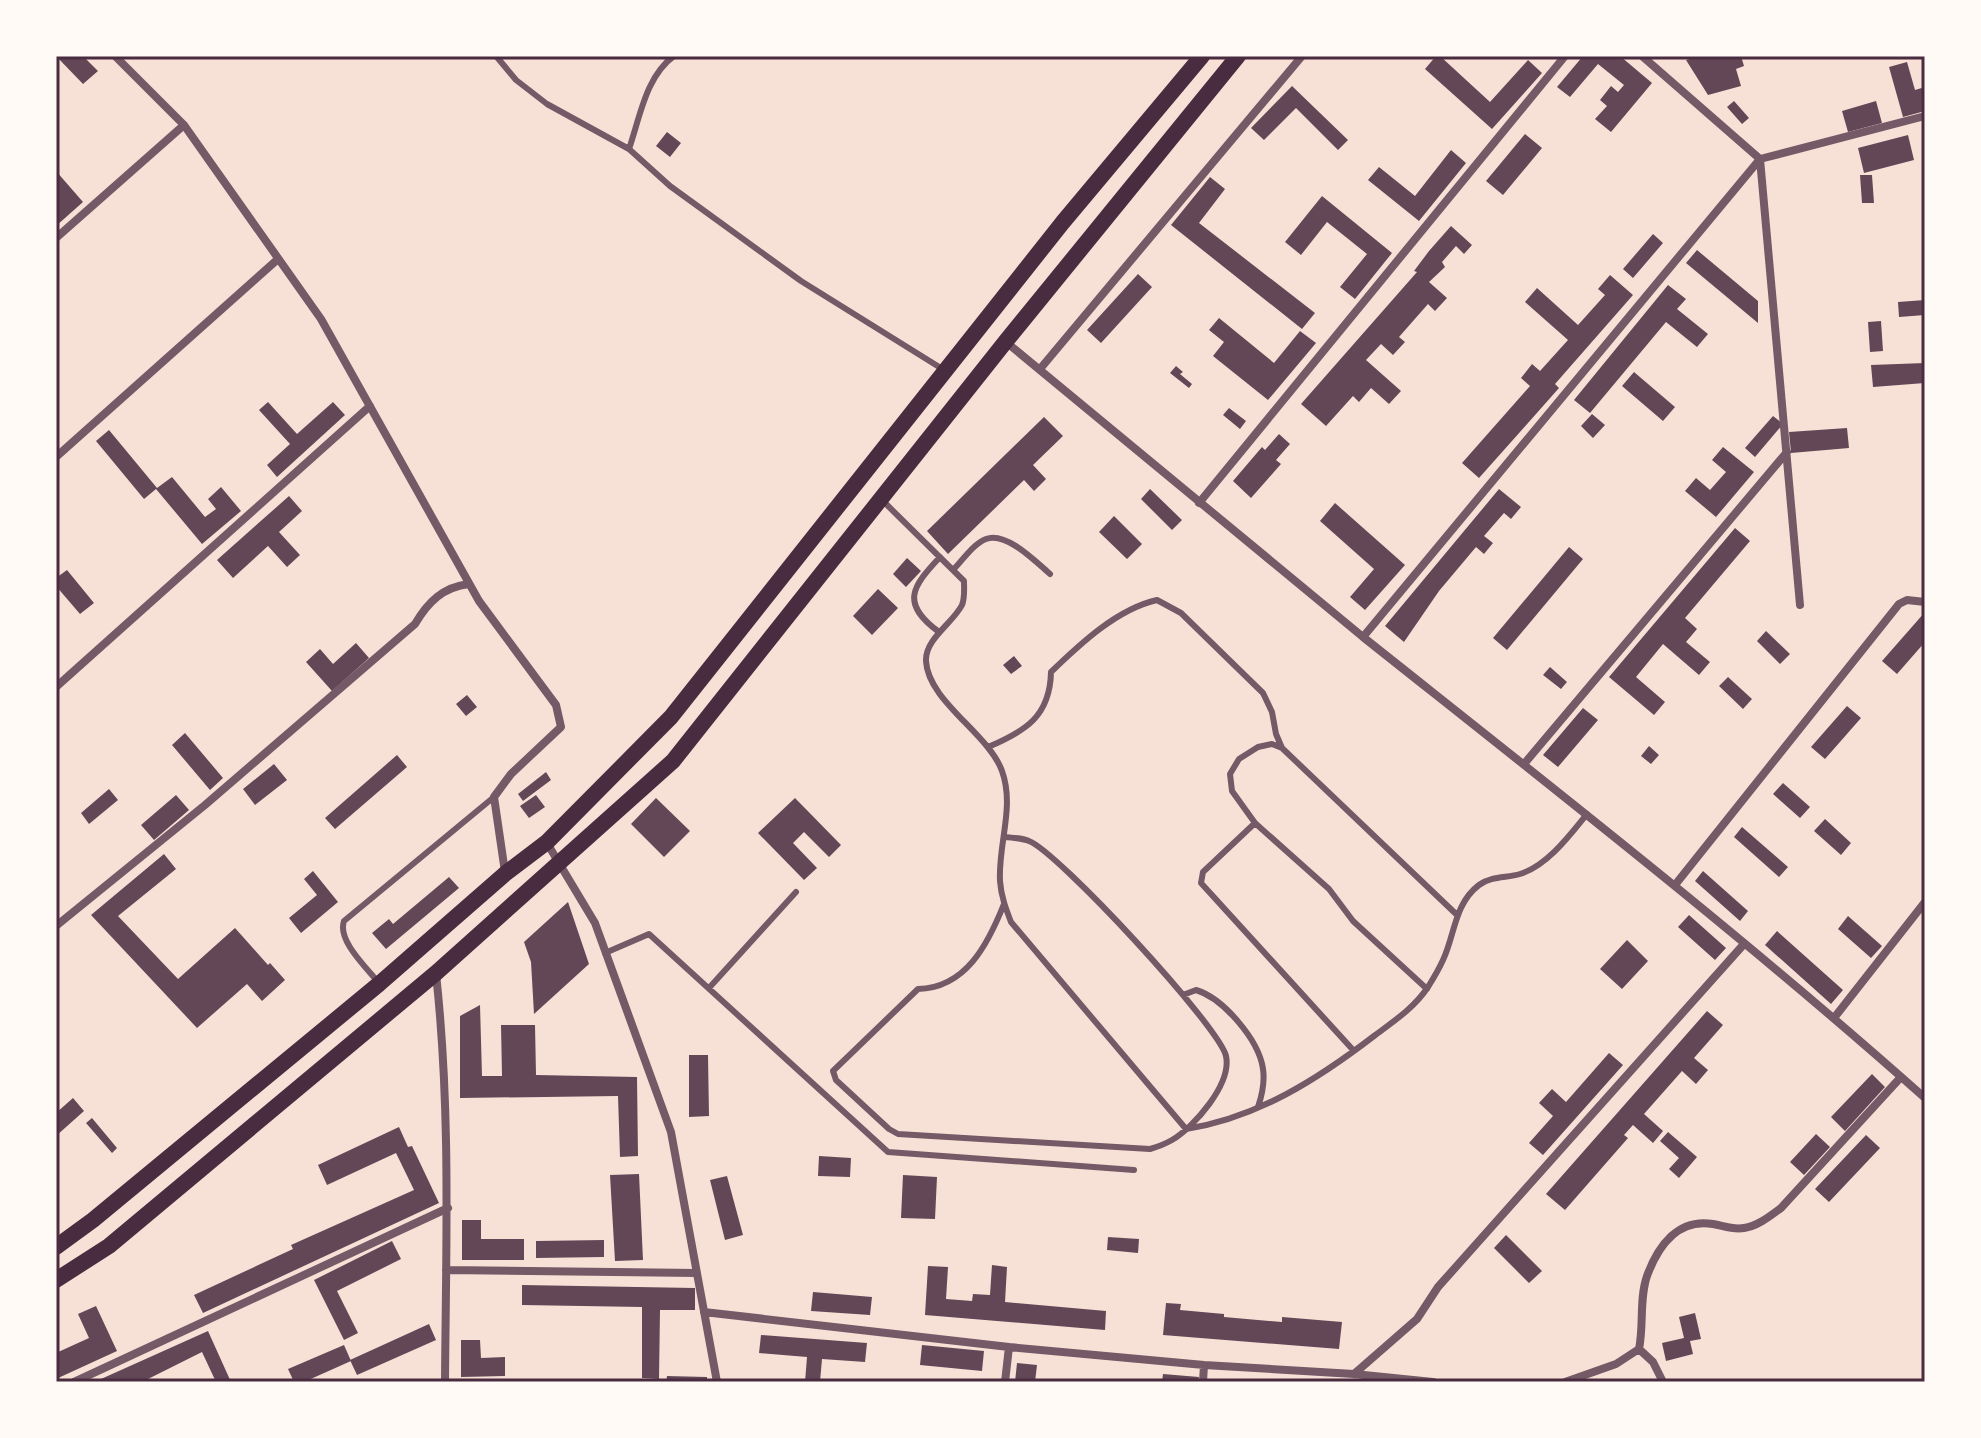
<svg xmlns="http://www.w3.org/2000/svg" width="1981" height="1438" font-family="'IBM Plex Sans',sans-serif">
  <rect width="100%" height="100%" fill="#f7e1d7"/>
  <path fill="#644757" d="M56,56H83L98,71L83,84Z
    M1436,56H1440L1490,102L1528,60L1542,73L1492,129L1425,69Z
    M1583,56H1620L1652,83L1611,132L1595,119L1607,106L1600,100L1611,86L1618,92L1624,85L1598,64L1570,97L1557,87Z
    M1700,56H1741L1744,66L1736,69L1741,86L1708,95L1686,60Z
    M1907,62L1915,90L1925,87V111L1903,117L1889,67Z
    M1292,86L1348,140L1338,150L1296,108L1264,140L1251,128Z
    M1734,101L1749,118L1742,124L1727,107Z
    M1876,101L1882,123L1848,132L1842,111Z
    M667,132L681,143L670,157L656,146Z
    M1525,134L1542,148L1503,195L1486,181Z
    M1908,135L1914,160L1864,173L1858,148Z
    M1451,150L1466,163L1419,221L1368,180L1379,167L1415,196Z
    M56,171L83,202L56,226Z
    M1860,175H1872L1874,203H1862Z
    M1210,177L1225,189L1199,223L1315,313L1302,329L1171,225Z
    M1322,196L1392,253L1355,299L1340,287L1367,254L1327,222L1301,255L1285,242Z
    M1451,226L1472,245L1464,254L1456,246L1442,262L1445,267L1429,282L1447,298L1435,311L1428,304L1399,337L1405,342L1393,355L1381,344L1366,360L1401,391L1389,404L1371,388L1359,402L1353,396L1326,426L1301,404L1417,272L1414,271L1429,251Z
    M1653,234L1663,243L1633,278L1623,269Z
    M1697,250L1758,301V323L1686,263Z
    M1138,274L1152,287L1101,343L1087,330Z
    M1610,275L1633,295L1555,384L1559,388L1479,478L1462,463L1530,386L1521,378L1532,364L1540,371L1568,340L1525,302L1537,288L1578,325L1605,295L1598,289Z
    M1668,285L1686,299L1677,309L1708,334L1697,347L1666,322L1590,413L1574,400Z
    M1925,300V315L1899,317L1898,302Z
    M1219,318L1274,363L1300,331L1316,343L1268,400L1213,356L1224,342L1209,330Z
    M1881,321L1883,351L1870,352L1868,322Z
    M1925,363V383L1873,387L1871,365Z
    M1176,366L1183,372L1180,374L1192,384L1189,388L1170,373Z
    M1634,372L1675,407L1663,421L1622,386Z
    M268,402L297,434L333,402L345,415L277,477L267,465L290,444L259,410Z
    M1229,408L1246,421L1240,429L1223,415Z
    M1592,414L1605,425L1593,438L1581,426Z
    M1773,416L1783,424L1755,457L1745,448Z
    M1044,417L1063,436L1033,465L1046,479L1034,491L1024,480L948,554L927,531Z
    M1847,428L1849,448L1791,453L1789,432Z
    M109,430L157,488L172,477L205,517L216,509L208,499L221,487L241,511L202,544L156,489L144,499L96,441Z
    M1279,434L1290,444L1276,460L1281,464L1251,498L1233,481L1262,447L1265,450Z
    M1723,447L1754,472L1716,517L1685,491L1696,478L1710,490L1726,472L1712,460Z
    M1150,489L1182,520L1172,530L1141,499Z
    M1499,489L1521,507L1511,519L1504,513L1484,536L1493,543L1484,554L1476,547L1439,591L1404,642L1385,626Z
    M289,496L302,511L279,532L300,555L287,567L268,546L233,578L217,560Z
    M1335,503L1405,565L1365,610L1350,597L1374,569L1320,521Z
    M1114,516L1142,544L1127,559L1099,532Z
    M1735,528L1750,541L1685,618L1697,629L1686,642L1710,662L1699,675L1663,644L1636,677L1665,702L1654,715L1609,677Z
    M1569,547L1583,559L1507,650L1493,638Z
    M907,558L921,571L906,587L893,574Z
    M67,570L94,603L80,614L56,586V578Z
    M878,589L898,608L872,635L853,616Z
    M1925,612V642L1897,674L1882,661Z
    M1766,631L1790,654L1780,664L1757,641Z
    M356,643L369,658L332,691L306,662L320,649L333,664Z
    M1014,656L1022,666L1011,674L1003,665Z
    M1550,667L1567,682L1561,689L1543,675Z
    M1728,677L1752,699L1743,709L1719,686Z
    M467,695L477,707L466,716L456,704Z
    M1847,706L1861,718L1825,759L1811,747Z
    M1583,708L1598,720L1558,767L1543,755Z
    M185,733L223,778L210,790L172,745Z
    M1649,746L1659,755L1651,764L1641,756Z
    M397,755L407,767L335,829L325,818Z
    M274,764L287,780L255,805L243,789Z
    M546,772L551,780L523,801L518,794Z
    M1783,783L1810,807L1800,818L1773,794Z
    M109,789L118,800L89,824L81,813Z
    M176,795L189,810L154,840L141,825Z
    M536,795L545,807L529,818L520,806Z
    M656,798L690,831L664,857L631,824Z
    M795,798L841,845L829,857L804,832L793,843L817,868L804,880L758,833Z
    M1825,819L1851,843L1841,855L1814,831Z
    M1742,827L1788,867L1779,877L1734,837Z
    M164,854L176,869L118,916L178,979L235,928L268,965L270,963L285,980L262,1001L247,984L197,1028L91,915Z
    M313,871L338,902L301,933L289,918L317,895L304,879Z
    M1703,871L1748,911L1740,921L1695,881Z
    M449,877L459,888L386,949L372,933L389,919L393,924Z
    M568,902L589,964L534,1014L531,962L524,942Z
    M1689,915L1726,948L1715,960L1678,927Z
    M1848,916L1882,946L1871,958L1838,929Z
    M1777,931L1843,990L1831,1004L1765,945Z
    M1627,940L1648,961L1622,989L1600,969Z
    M480,1005L482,1076H502L501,1025H535L536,1075L637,1077L638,1156L620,1157L618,1096L460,1098V1016Z
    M1707,1011L1723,1025L1694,1058L1708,1070L1696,1084L1682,1071L1644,1114L1663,1131L1653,1143L1633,1125L1624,1135L1628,1138L1565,1210L1546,1194Z
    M1609,1053L1623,1065L1543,1155L1529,1143L1553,1116L1539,1103L1552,1089L1566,1102Z
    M689,1055H708L709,1116L689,1117Z
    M1872,1074L1885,1087L1845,1131L1831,1117Z
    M73,1098L84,1111L56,1136V1113Z
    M92,1118L117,1148L112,1153L86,1123Z
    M399,1127L408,1147L412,1146L439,1203L203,1313L194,1295L293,1249L291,1245L414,1190L396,1153L327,1185L318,1165Z
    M1668,1132L1697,1157L1679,1178L1669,1169L1679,1158L1660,1141Z
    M1816,1134L1830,1147L1804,1175L1790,1162Z
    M1866,1135L1880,1148L1829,1202L1815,1189Z
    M819,1156L851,1158L850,1177L818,1176Z
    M639,1174L643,1260L615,1261L610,1175Z
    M903,1175L937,1177L935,1219L901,1218Z
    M727,1176L743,1235L725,1240L710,1180Z
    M462,1220H481V1239H524V1260H462Z
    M1506,1235L1542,1271L1529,1283L1494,1248Z
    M1108,1237L1139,1239L1138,1253L1107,1250Z
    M604,1240V1257L536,1258V1241Z
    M392,1241L401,1259L337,1291L358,1333L344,1340L314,1280Z
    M992,1265L1007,1267L1005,1302L1106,1311L1105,1330L925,1315L928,1266L948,1267L946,1299L972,1301L973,1294L990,1295Z
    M522,1285L695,1288V1310H660L659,1379L642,1378V1307L522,1305Z
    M813,1292L872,1297L870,1315L811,1311Z
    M1166,1303L1181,1304L1180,1310L1224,1314V1317L1282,1322V1317L1342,1322L1339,1349L1163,1335Z
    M96,1306L117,1351L56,1379V1353L89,1338L78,1314Z
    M1695,1313L1701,1339L1690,1341L1693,1354L1666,1361L1662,1343L1684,1338L1679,1317Z
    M429,1324L436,1340L357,1375L350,1360Z
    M208,1331L231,1382H216L202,1352L142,1382H102L101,1379Z
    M761,1335L867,1343L865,1362L822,1359L820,1382H805L807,1357L759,1353Z
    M461,1340H480L481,1358L505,1357V1376L461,1377Z
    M344,1345L351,1361L304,1382H294L288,1369Z
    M922,1345L984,1351L982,1371L920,1365Z
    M1017,1363L1037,1365L1035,1382H1015Z
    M1163,1374L1199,1377L1198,1382H1162Z
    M667,1376L707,1377V1382H666Z"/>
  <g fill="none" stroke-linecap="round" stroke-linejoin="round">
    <path stroke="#755966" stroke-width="6" d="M496,56L516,80L547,104L629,149L670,186L801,281L944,370
      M629,149C640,117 646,76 674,56
      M883,501L964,581C964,588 965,598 962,605C953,623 925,639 926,661C928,701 989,734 1002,771C1015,807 998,844 1000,881C1001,896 1006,909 1011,922L1186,1129C1257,1118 1318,1079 1374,1036C1394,1021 1414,1008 1428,987C1433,979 1439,969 1443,960C1455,935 1454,904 1479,885C1491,876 1507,878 1520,874C1547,866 1570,835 1587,814
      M953,570C962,561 973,544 986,539C1006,531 1036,562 1050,574
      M939,632C900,603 912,587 940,557
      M988,747C1026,731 1050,716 1051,672C1080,644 1117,609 1157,600L1181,613L1263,693L1272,712L1276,734L1282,748
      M1255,823L1203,872L1201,883L1354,1051
      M1004,904C988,944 966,988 918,989L833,1071L836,1080L889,1129L898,1134L1150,1149C1157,1147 1165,1144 1172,1140C1194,1127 1232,1084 1226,1056C1219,1026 1058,852 1029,841C1022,838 1013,838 1005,837
      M605,953L649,934L888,1152L1134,1170
      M378,982C366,967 337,940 344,921L494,797
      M709,988L796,892
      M1427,989L1353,921L1329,889L1255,823L1232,791L1230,774L1239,759L1258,747L1272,744L1282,748L1456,914
      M1183,995L1196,990C1223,998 1259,1040 1263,1069C1265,1082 1262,1095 1258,1107"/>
    <path stroke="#755966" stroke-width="8" d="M115,56L184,125L321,319L479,601L556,705L561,727L511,774L494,797L505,872
      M1642,56L1760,159L1925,116
      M1760,159L1363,637C1553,788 1744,937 1925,1098
      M1760,159L1800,605
      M56,238L184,125
      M1006,342L1363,637
      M1040,369L1302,56
      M56,457L278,259
      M1199,503L1565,56
      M56,687L370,406
      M1524,764L1787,452
      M547,843L595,923L671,1132L717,1382
      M1675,885L1899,604L1907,600L1925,602
      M56,926L205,805L415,624C428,602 443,587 469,584
      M436,974C451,1110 446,1246 445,1382
      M1834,1018L1925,902
      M446,1270L697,1273
      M704,1312L1009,1347
      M1639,1349L1653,1362L1663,1382
      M1354,1374L1417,1319L1438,1287L1744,944
      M74,1382L448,1208
      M1005,1382L1009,1347L1204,1365L1354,1374L1433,1382
      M1203,1382L1204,1365
      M1565,1382L1616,1364L1639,1349C1644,1325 1639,1299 1647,1276C1658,1246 1678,1218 1713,1224C1724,1226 1733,1230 1744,1228C1758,1226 1770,1216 1781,1208L1901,1077"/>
    <path stroke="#4a2c40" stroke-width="16" d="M56,1247L93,1220L379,984L506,873L547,842L671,717L1063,222L1202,56
      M56,1280L109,1246L436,973L673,761L1006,341L1238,56"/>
  </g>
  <rect width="1981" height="1438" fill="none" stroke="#fffaf5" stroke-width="116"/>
  <rect x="58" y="58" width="1865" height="1322" fill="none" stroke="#4a2c40" stroke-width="3"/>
</svg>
